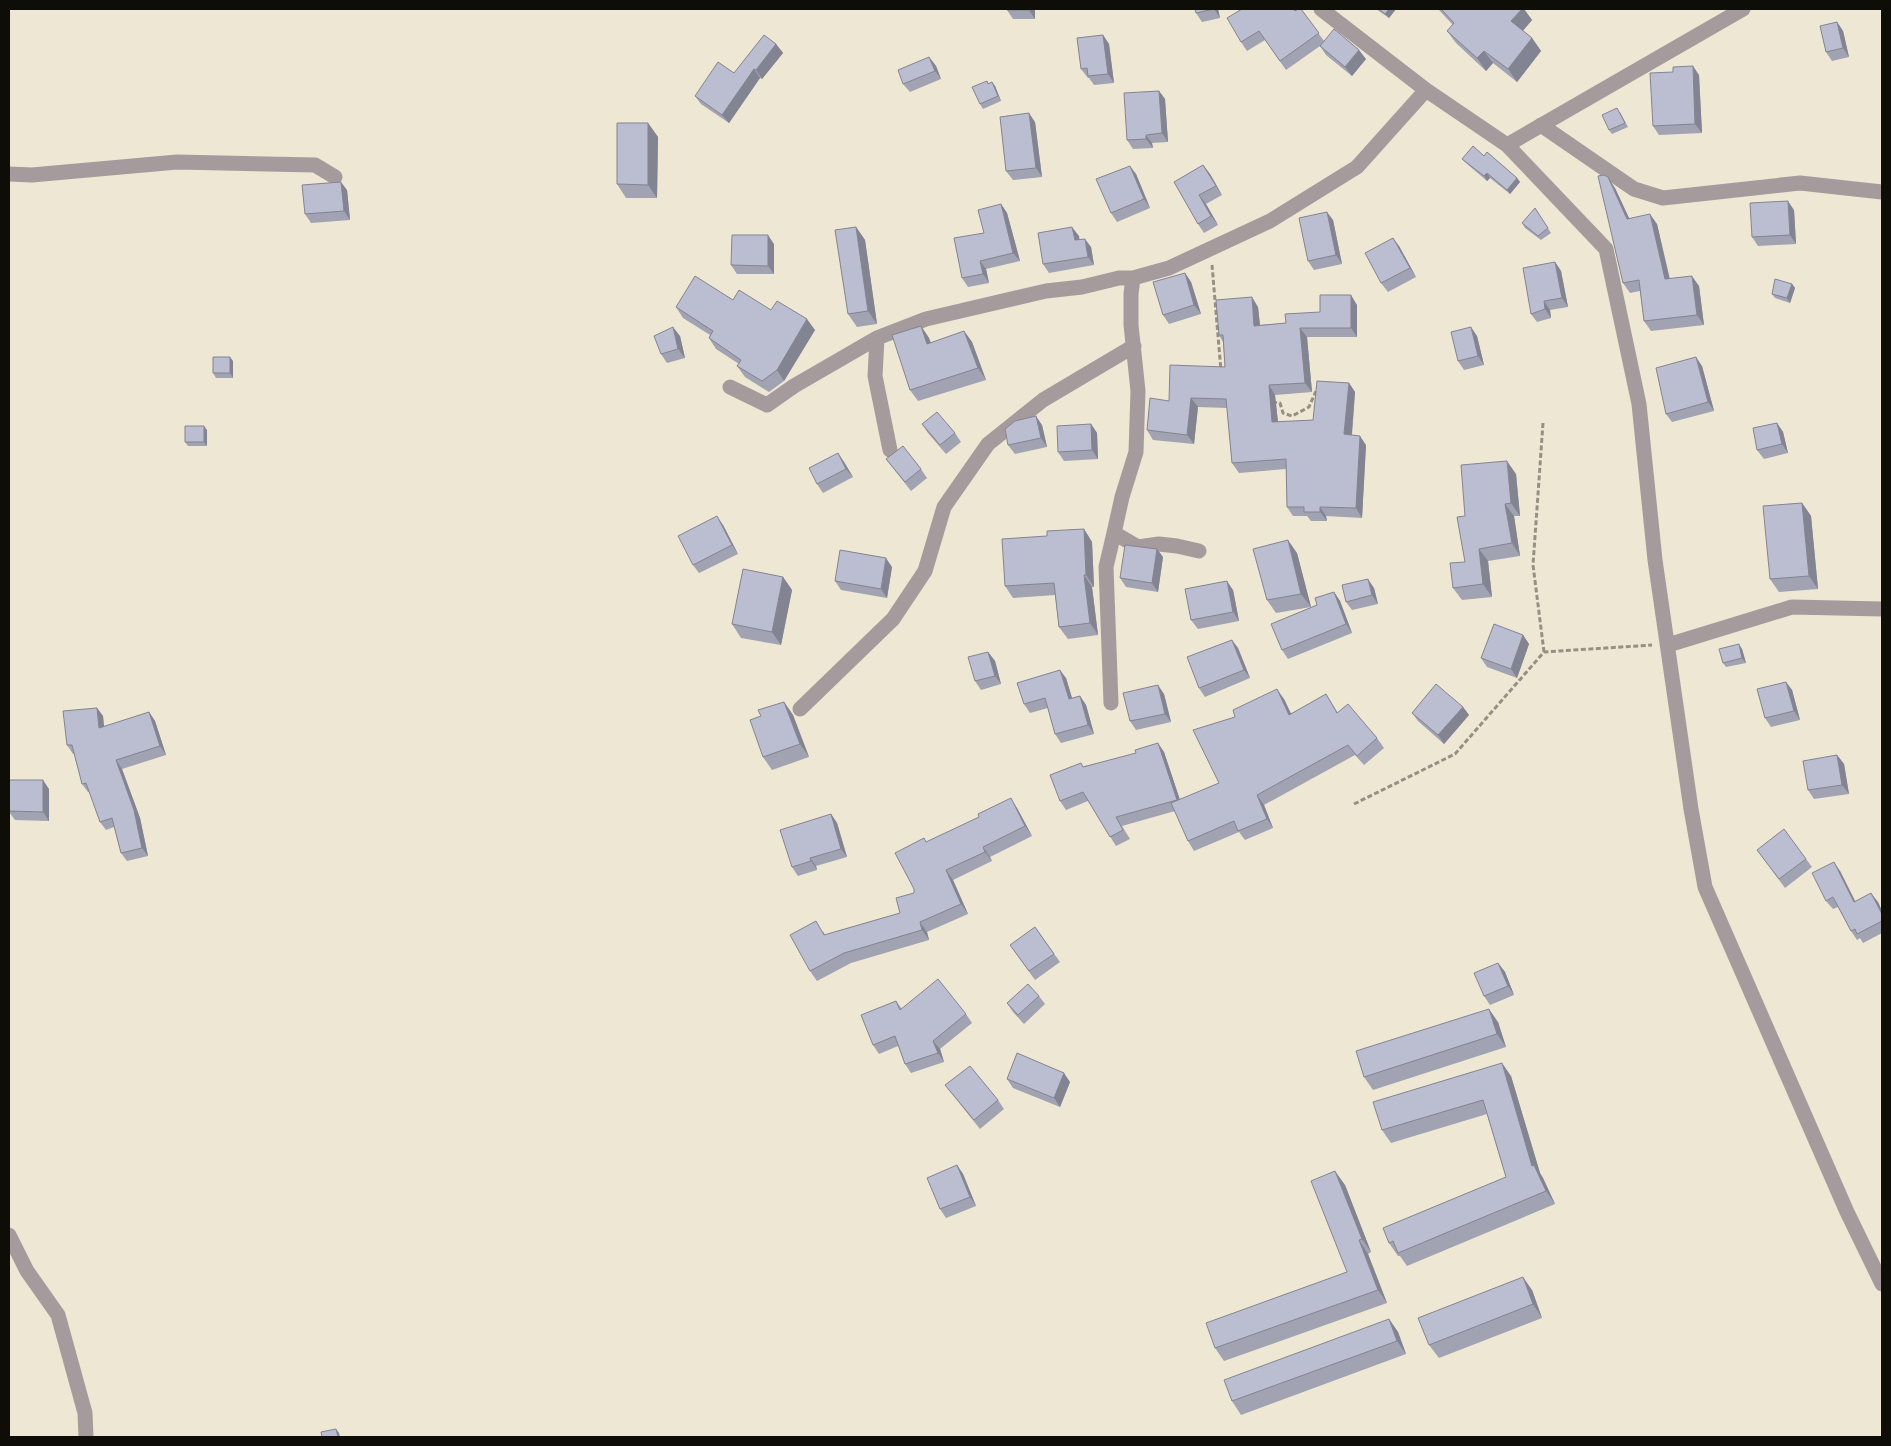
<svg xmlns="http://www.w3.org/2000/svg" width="1891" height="1446" font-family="Manrope,sans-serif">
  <rect width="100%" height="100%" fill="#eee7d4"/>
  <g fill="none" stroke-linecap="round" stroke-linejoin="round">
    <path stroke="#959083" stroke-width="3" stroke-dasharray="5 2.5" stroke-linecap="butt" d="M1212,265L1221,371
      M1272,402L1280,403L1283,413L1292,416L1309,407L1316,391
      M1543,423L1533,565L1544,652
      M1354,804L1455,754L1544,652L1652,645"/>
    <path stroke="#a69b9c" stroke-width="15" d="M1321,9L1426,90L1507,145L1606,249L1639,404L1655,560L1691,809L1705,887L1847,1212L1882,1284
      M1541,125L1634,189L1663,198L1800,183L1882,192
      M1507,145L1743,9
      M9,174L32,175L177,162L315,165L335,177
      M877,338L875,376L890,450
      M730,387L767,405L794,386L877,338L926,319L1046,291L1082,287L1119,278H1133
      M1199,551L1177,546L1159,544L1138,547L1114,533L1122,497L1136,452L1138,391L1131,325V294L1133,278L1169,268L1270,221L1357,167L1426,90
      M1668,645L1792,607L1882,609
      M1111,703L1106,567L1114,533
      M800,709L893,619L925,571L944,507L988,444L1043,400L1134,346
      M9,1235L27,1271L58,1315L85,1413L86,1437"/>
  </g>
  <path fill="#a1a3b3" d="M1007,9H1035V19H1013L1007,10Z
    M1195,9H1218L1220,18L1202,22L1196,13Z
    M1242,9H1295L1296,10L1301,9L1324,41L1366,59L1352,76L1326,55L1320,46L1286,70L1265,40L1247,51L1241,42Z
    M1376,9H1396L1389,18Z
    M1438,9H1524L1532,20L1523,31L1532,38L1541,51L1517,82L1493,63L1486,71L1456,43L1447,31L1453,25Z
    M1837,22L1843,31L1849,57L1832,61L1826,52Z
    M1103,35L1109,44L1114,83L1094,85L1089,78H1088L1081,69Z
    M776,44L783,53L762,79L760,78L729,123L701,104L695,96L734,73Z
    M929,57L936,66L941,79L910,92L903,84Z
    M1699,75L1702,133L1659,135L1653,126Z
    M987,81L988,83L995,86L1001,101L983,109L980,104Z
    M1159,91L1165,99L1168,142L1152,143L1153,148L1133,149L1127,140Z
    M1620,112L1628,127L1612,134L1609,130Z
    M1035,122L1042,177L1013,180L1006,171Z
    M648,123L658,137L657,198H626L617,184Z
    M1484,156L1517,178L1520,182L1510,194L1490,178L1487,181L1466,163L1462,159Z
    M1203,165L1210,174L1222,195L1206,204L1218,225L1204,233L1198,224L1174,182Z
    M1136,174L1150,208L1117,222L1111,213Z
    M1615,188L1629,218L1657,224L1670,279L1699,286L1704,325L1651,331L1644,321L1640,291L1630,293L1623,283Z
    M347,190L350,220L311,223L305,214Z
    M1001,204L1007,213L1020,261L986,269L989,283L968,287L962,278L984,233Z
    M1535,208L1551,233L1541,240L1525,228L1522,223Z
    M1794,210L1796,244L1758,246L1752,237Z
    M1333,220L1342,264L1314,270L1308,261Z
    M856,227L865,240L877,324L857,327L848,314Z
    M1079,236V240L1091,247L1094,265L1049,273L1043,264Z
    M774,244V274H737L731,265Z
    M1399,246L1416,277L1388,292L1381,283Z
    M1555,262L1561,271L1568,307L1550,310L1551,318L1537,322L1531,314Z
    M1185,273L1191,282L1201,314L1169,324L1163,315Z
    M1792,284L1795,288L1790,303L1775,298L1772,294Z
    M733,300L771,310L815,330L784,381L769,392L745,377L737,366L739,364L716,349L709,338L710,335L683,318L676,307Z
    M1357,305V337H1307L1312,392L1275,395L1278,422L1313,420L1349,383L1355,392L1352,435L1366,445L1362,518L1326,516L1327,521H1311L1307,516H1293L1287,507L1286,469L1239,473L1232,463L1227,408L1198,407L1194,444L1153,440L1147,430L1169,401L1225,367L1223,342L1219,335L1258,307L1260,325L1286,323L1320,312Z
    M921,326L929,338L931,343L964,331L972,342L986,380L918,401L910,390Z
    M680,336L685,358L667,363L661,354Z
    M1477,336L1484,365L1464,370L1458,361Z
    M233,361V378H216L213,373Z
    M1702,366L1714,411L1672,422L1666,414Z
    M1777,423L1783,432L1788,453L1764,459L1757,450Z
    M922,424L955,433L961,442L946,454L928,433Z
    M1091,424L1097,433L1098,459L1064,461L1058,452Z
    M1042,425L1047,447L1015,454L1008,445Z
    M207,430V446H188L185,442Z
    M838,453L844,462L853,477L823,493L817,484Z
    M886,459L921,469L927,478L911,491Z
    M1516,474L1520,516H1514L1520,556L1488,561L1492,597L1462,600L1453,588L1465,562V516Z
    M1802,503L1811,516L1818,589L1779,592L1770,579Z
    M723,525L738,554L699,573L693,565Z
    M1084,529L1092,542L1094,587H1092L1098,635L1068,639L1059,627L1055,595L1013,598L1005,586L1047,536Z
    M1157,549L1163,557L1158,592L1126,587L1120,578Z
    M1297,553L1311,607L1276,613L1267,600Z
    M892,567L887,598L841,590L835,581Z
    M783,577L792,590L781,645L741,638L732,624Z
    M1374,588L1378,604L1352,610L1346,602Z
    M1233,590L1239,621L1198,629L1191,620Z
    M1334,592L1340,601L1352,633L1288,659L1282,650L1317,605Z
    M1523,635L1529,644L1517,678L1487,667L1481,658Z
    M1238,648L1250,678L1205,697L1199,688Z
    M1742,649L1746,663L1726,667L1723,663Z
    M988,652L995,661L1001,684L981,690L975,681Z
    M1066,678L1072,698L1080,696L1086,705L1094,734L1061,743L1055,734L1048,708L1030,713L1024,704Z
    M1786,682L1792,690L1800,720L1771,727L1765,718Z
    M1164,694L1171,722L1136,730L1130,721Z
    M1326,694L1338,713L1377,738L1384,748L1364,765L1355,755L1264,805L1273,828L1245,840L1239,832L1194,851L1188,841L1175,811L1122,826L1130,839L1116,846L1088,801L1066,810L1060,801L1084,766L1164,752L1180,800L1219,783L1235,717L1284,699L1291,714Z
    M784,702L793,715L809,757L772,770L763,757L761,716Z
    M1463,707L1469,715L1444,744L1418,721L1412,713Z
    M97,708L103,716L104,727L149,712L155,721L166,755L122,769L140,818L148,856L127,861L121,853L114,827L106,830L100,822L90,792H88L82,784L74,754H73L67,745Z
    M1837,755L1844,764L1849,794L1814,799L1808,790Z
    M9,780L49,789V821L15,820L9,812Z
    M1017,808L1032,836L990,857L992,861L953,880L968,914L927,932L929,940L851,963L817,981L810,971L823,931L825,935L900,913L914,893L927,842Z
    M831,814L837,823L847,857L816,866L817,870L798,876L792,867Z
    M1757,850L1806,859L1812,867L1785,888Z
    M1840,871L1855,901L1878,902L1882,911V933L1863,943L1860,938L1857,940L1851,931L1838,907L1833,909L1826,901Z
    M1035,927L1060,962L1035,980L1010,945Z
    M1498,963L1505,972L1514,995L1490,1005L1484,996Z
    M1039,996L1045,1004L1024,1024L1013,1012L1007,1003Z
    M896,1001L902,1009L966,1014L972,1023L940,1049L944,1062L911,1073L905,1064L898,1046L879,1054L873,1045Z
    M1498,1022L1506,1047L1373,1090L1364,1077Z
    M1511,1076L1540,1173L1543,1178L1555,1204L1407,1266L1400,1256H1398L1389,1243L1506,1177L1487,1114L1391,1143L1382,1130Z
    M1007,1079L1070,1082L1060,1107L1013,1088Z
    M945,1085L998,1100L1004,1109L980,1129L952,1094Z
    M957,1165L963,1174L976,1206L946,1218L940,1209Z
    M1345,1185L1371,1252L1368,1254L1387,1303L1224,1361L1215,1348L1347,1272Z
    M1532,1290L1542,1318L1439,1358L1429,1345Z
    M1389,1319L1398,1332L1406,1354L1241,1415L1232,1401Z"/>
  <path fill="#838492" d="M1029,9H1035V19L1029,10Z
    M1214,9H1218L1220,18Z
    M1389,9H1396L1389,18L1385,14Z
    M1522,9H1524L1532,20L1520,34L1511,21Z
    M1837,22L1843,31L1849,57L1843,48Z
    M1103,35L1109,44L1114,83L1108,74Z
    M1532,38L1541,51L1517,82L1508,69Z
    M776,44L783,53L762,79L756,70Z
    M1359,50L1366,59L1352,76L1345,67Z
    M1484,51L1493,63L1486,71L1477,58Z
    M929,57L936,66L941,79L935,71Z
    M1693,66L1699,75L1702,133L1695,124Z
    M754,69L760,78L729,123L722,115Z
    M992,82L995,86L1001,101L998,96Z
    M1159,91L1165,99L1168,142L1162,133Z
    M1029,113L1035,122L1042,177L1036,168Z
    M648,123L658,137L657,198L648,185Z
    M1146,135L1152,143L1153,148L1146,139Z
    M1203,165L1210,174L1222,195L1216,186Z
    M1130,166L1136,174L1150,208L1144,199Z
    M1487,173L1490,178L1487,181L1484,176Z
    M1608,177L1615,188L1634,229L1627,219Z
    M1517,178L1520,182L1510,194L1507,190Z
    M341,182L347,190L350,220L344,211Z
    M1199,195L1206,204L1218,225L1211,216Z
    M1788,201L1794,210L1796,244L1790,235Z
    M1001,204L1007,213L1020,261L1013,253Z
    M1327,212L1333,220L1342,264L1336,255Z
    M1650,214L1657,224L1672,290L1665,279Z
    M856,227L865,240L877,324L868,311Z
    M1072,227L1079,236L1081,249L1075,240Z
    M768,235L774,244V274L768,266Z
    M1393,238L1399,246L1416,277L1410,268Z
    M1085,239L1091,247L1094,265L1088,257Z
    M980,261L986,269L989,283L983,274Z
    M1555,262L1561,271L1568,307L1562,298Z
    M1185,273L1191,282L1201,314L1194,305Z
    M1692,276L1699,286L1704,325L1697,315Z
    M1792,284L1795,288L1790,303L1787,298Z
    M1351,295L1357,305V337L1351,328Z
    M1252,297L1258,307L1261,335L1254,326Z
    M1544,301L1550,310L1551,318L1545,309Z
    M807,319L815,330L784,381L777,370Z
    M921,326L929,338L935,356L927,344Z
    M673,327L680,336L685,358L678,349Z
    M1471,327L1477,336L1484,365L1478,356Z
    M1300,328L1307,337L1312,392L1305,383Z
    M964,331L972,342L986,380L978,368Z
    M230,357L233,361V378L230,373Z
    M1696,357L1702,366L1714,411L1708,402Z
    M1349,383L1355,392L1351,444L1344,434Z
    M1269,385L1275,395L1279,431L1272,422Z
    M1191,398L1198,407L1194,444L1187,435Z
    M1036,416L1042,425L1047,447L1041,438Z
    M1777,423L1783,432L1788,453L1782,444Z
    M1091,424L1097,433L1098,459L1092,450Z
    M204,426L207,430V446L204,442Z
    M1360,436L1366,445L1362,518L1356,508Z
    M838,453L844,462L853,477L846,469Z
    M1507,461L1516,474L1520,516L1511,503Z
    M1802,503L1811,516L1818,589L1809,576Z
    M1505,504L1514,516L1520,556L1512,543Z
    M1320,507L1326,516L1327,521L1320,512Z
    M717,516L723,525L738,554L732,545Z
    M1084,529L1092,542L1094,587L1086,575Z
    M1288,540L1297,553L1311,607L1301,594Z
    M1157,549L1163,557L1158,592L1152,583Z
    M1479,549L1488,561L1492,597L1483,584Z
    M886,558L892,567L887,598L881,589Z
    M1084,575L1092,587L1098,635L1090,623Z
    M783,577L792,590L781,645L772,632Z
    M1368,579L1374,588L1378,604L1372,595Z
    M1227,581L1233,590L1239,621L1233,612Z
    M1334,592L1340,601L1352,633L1346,624Z
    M1523,635L1529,644L1517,678L1511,669Z
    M1232,640L1238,648L1250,678L1244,670Z
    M1739,644L1742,649L1746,663L1742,658Z
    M988,652L995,661L1001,684L995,676Z
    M1060,670L1066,678L1075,708L1069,699Z
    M1786,682L1792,690L1800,720L1794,711Z
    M1158,685L1164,694L1171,722L1165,714Z
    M1277,689L1284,699L1296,724L1289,715Z
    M1080,696L1086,705L1094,734L1088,725Z
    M784,702L793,715L809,757L800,744Z
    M1463,707L1469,715L1444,744L1438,735Z
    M97,708L103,716L105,737L99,728Z
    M149,712L155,721L166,755L160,746Z
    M1158,743L1164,752L1183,809L1177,800Z
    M1837,755L1844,764L1849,794L1842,785Z
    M116,760L122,769L140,818L148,856L142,848Z
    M43,780L49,789V821L43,812Z
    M1257,795L1264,805L1273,828L1267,819Z
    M1011,798L1017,808L1032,836L1025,826Z
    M831,814L837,823L847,857L841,849Z
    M983,847L990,857L992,861L985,852Z
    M810,858L816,866L817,870L811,861Z
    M1834,862L1840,871L1860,911L1854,902Z
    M946,870L953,880L968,914L961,904Z
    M1871,893L1878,902L1882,911V914Z
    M920,922L927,932L929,940L922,930Z
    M1498,963L1505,972L1514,995L1508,986Z
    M1489,1009L1498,1022L1506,1047L1497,1034Z
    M933,1041L940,1049L944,1062L938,1053Z
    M1502,1063L1511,1076L1540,1173L1543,1178L1555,1204L1546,1191L1532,1166Z
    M1064,1073L1070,1082L1060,1107L1054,1098Z
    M957,1165L963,1174L976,1206L970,1197Z
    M1335,1171L1345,1185L1371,1252L1362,1239Z
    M1359,1240L1368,1254L1387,1303L1378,1290Z
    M1523,1277L1532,1290L1542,1318L1533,1304Z
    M1389,1319L1398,1332L1406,1354L1397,1341Z
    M336,1429L339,1433L340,1437H338Z"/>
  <path fill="#bbbdd0" stroke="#838492" d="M1007,9H1029V10H1007Z
    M1195,9H1214L1196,13Z
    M1242,9H1294L1295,11L1298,9H1301L1319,33L1280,61L1259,31L1241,42L1227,18Z
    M1379,9H1389L1385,14Z
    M1441,9H1522L1511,21L1532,38L1508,69L1484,51L1477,58L1447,31L1454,23Z
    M1837,22L1843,48L1826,52L1820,26Z
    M1334,29L1359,50L1345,67L1320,46Z
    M764,35L776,44L756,70L754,69L722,115L695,96L718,62L734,73Z
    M1103,35L1108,74L1088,76L1087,68L1081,69L1077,38Z
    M929,57L935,71L903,84L898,70Z
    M1693,66L1695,124L1653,126L1650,73L1673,72V67Z
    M987,81L988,84L992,82L998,96L980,104L972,87Z
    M1159,91L1162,133L1146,135V139L1127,140L1124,93Z
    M1617,108L1625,123L1609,130L1602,115Z
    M1029,113L1036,168L1006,171L1000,117Z
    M617,123H648V185L617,184Z
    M1473,146L1484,156L1487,152L1517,178L1507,190L1487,173L1484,176L1462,159Z
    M1203,165L1216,186L1199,195L1211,216L1198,224L1174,182Z
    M1130,166L1144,199L1111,213L1096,179Z
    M1604,175L1608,177L1627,219L1650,214L1665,279L1692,276L1697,315L1644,321L1639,280L1623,283L1598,176Z
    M341,182L344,211L305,214L302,185Z
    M1788,201L1790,235L1752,237L1750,203Z
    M1001,204L1013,253L980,261L983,274L962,278L954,238L984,233L978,210Z
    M1535,208L1548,228L1538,236L1522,223Z
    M1327,212L1336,255L1308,261L1299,218Z
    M856,227L868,311L848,314L835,230Z
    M1072,227L1075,240L1085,239L1088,257L1043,264L1038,233Z
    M732,235H768V266L731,265Z
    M1393,238L1410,268L1381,283L1365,253Z
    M1555,262L1562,298L1544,301L1545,309L1531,314L1523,268Z
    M1185,273L1194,305L1163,315L1153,282Z
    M695,276L733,300L739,290L771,310L777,301L807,319L777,370L762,381L737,366L741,360L709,338L713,331L676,307Z
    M1775,279L1792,284L1787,298L1772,294Z
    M1320,295H1351V328H1300L1305,383L1269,385L1272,422L1313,420L1317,381L1349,383L1344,434L1360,436L1356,508L1320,507V512H1304V507H1287L1286,459L1232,463L1226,399L1191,398L1187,435L1147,430L1150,398L1169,401L1170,365L1225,367L1223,335H1219L1216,300L1252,297L1254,326L1286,323L1285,314L1320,312Z
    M921,326L927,344L964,331L978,368L910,390L892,335Z
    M673,327L678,349L661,354L654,336Z
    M1471,327L1478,356L1458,361L1451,332Z
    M213,357H230V373H213Z
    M1696,357L1708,402L1666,414L1656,368Z
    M937,412L955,433L940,445L922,424Z
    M1036,416L1041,438L1008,445L1005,429L1015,421Z
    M1777,423L1782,444L1757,450L1753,428Z
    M1091,424L1092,450L1058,452L1057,426Z
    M185,426H204V442H185Z
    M903,446L921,469L905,482L886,459Z
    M838,453L846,469L817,484L809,468Z
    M1507,461L1511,503L1505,504L1512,543L1479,549L1483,584L1453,588L1450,563L1465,562L1457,517L1465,516L1461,465Z
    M1802,503L1809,576L1770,579L1763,506Z
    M717,516L732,545L693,565L678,536Z
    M1084,529L1086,575H1084L1090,623L1059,627L1054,583L1005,586L1002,539L1047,536V531Z
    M1288,540L1301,594L1267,600L1253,549Z
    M1125,545L1157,549L1152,583L1120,578Z
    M840,550L886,558L881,589L835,581Z
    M743,569L783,577L772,632L732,624Z
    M1368,579L1372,595L1346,602L1342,585Z
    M1227,581L1233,612L1191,620L1185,589Z
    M1334,592L1346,624L1282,650L1271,624L1317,605L1315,598Z
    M1494,624L1523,635L1511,669L1481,658Z
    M1232,640L1244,670L1199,688L1187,657Z
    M1739,644L1742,658L1723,663L1719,649Z
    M988,652L995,676L975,681L968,657Z
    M1060,670L1069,699L1080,696L1088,725L1055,734L1045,698L1024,704L1017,683Z
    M1786,682L1794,711L1765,718L1757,689Z
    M1436,684L1463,707L1438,735L1412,713Z
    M1158,685L1165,714L1130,721L1123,693Z
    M1277,689L1289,715L1326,694L1337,713L1348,704L1377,738L1357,756L1348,745L1257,795L1267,819L1238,831L1234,821L1188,841L1171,803L1219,783L1193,730L1235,717L1233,710Z
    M784,702L800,744L763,757L750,720L761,716L758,710Z
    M97,708L99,728L149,712L160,746L116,760L134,810L142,848L121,853L112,818L100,822L86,783L82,784L72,745H67L63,711Z
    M1158,743L1177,800L1116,817L1123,830L1110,837L1083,792L1060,801L1050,775L1081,763L1083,767L1136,753L1135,750Z
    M1837,755L1842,785L1808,790L1803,761Z
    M9,780H43V812L9,811Z
    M1011,798L1025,826L983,847L985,852L946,870L961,904L920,922L922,930L844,953L810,971L790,935L816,921L824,935L900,913L896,898L914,893V889L895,853L924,838L926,842L979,817L978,814Z
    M831,814L841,849L810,858L811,861L792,867L780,830Z
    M1784,829L1806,859L1779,879L1757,850Z
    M1834,862L1854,902L1871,893L1882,914V921L1857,934L1855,929L1851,931L1833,897L1826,901L1812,873Z
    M1035,927L1054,954L1029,971L1010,945Z
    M1498,963L1508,986L1484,996L1474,973Z
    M938,979L966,1014L933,1041L938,1053L905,1064L895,1036L873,1045L861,1015L896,1001L900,1010Z
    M1028,984L1039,996L1018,1015L1007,1003Z
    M1489,1009L1497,1034L1364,1077L1356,1051Z
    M1017,1053L1064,1073L1054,1098L1007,1079Z
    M1502,1063L1532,1166L1534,1165L1546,1191L1398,1253L1393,1241L1389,1243L1383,1228L1506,1177L1483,1100L1382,1130L1373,1102Z
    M970,1066L998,1100L974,1120L945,1085Z
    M957,1165L970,1197L940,1209L927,1178Z
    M1335,1171L1362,1239L1359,1240L1378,1290L1215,1348L1206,1323L1347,1272L1311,1181Z
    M1523,1277L1533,1304L1429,1345L1418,1318Z
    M1389,1319L1397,1341L1232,1401L1224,1380Z
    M336,1429L338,1437H322L321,1432Z"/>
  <rect width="1891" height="1446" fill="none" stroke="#0f0d07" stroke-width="20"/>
</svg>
